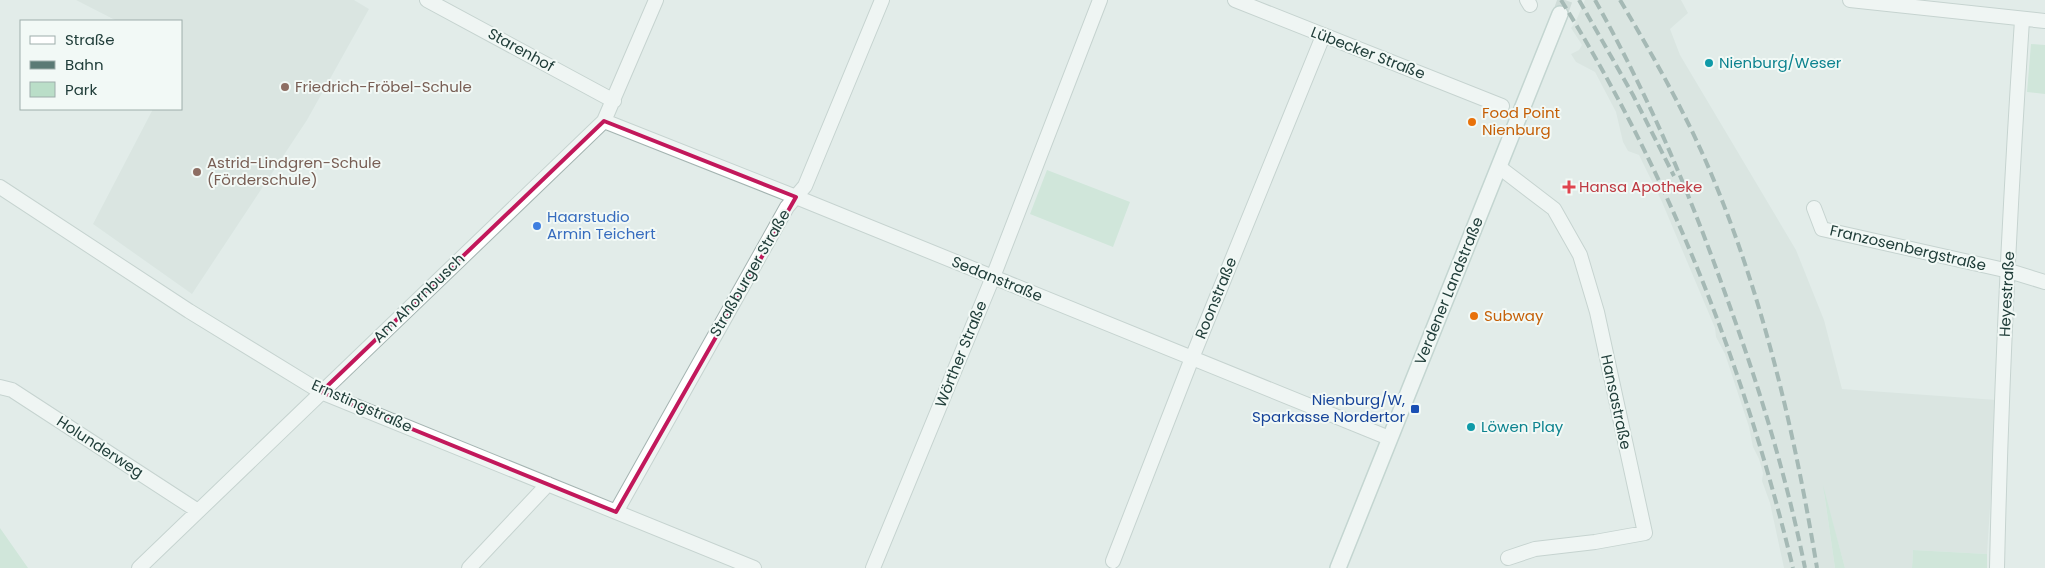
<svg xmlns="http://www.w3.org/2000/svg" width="2045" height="568" font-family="Poppins,sans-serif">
  <rect width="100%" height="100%" fill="#e2ece9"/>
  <path fill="#d0dcd8" d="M76,0H354L369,9L307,120L192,294L93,224L153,109H181V21H117Z
    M1585,0H1681L1688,13L1670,29L1680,55L1796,250L1824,320L1842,389L1997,400L1987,554L1913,550L1912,568H1845L1824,492L1835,568H1784L1770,503L1762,481L1763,473L1759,459L1753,447L1749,427L1725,354L1716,337L1715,328L1662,202L1639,155L1628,151L1623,142L1616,112L1595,72L1576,62L1571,54L1579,50L1582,45L1571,28L1575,23Z"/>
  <path fill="#badec8" d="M2031,44L2045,45V94L2027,92Z
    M1047,170L1130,202L1113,247L1030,214Z
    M1823,485L1845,568H1835Z
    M0,528L28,568H0Z
    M1913,550L1987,554V568H1912Z"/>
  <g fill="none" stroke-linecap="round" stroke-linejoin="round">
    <path stroke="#bbc9c6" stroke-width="15" stroke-dasharray="15 8" stroke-linecap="butt" d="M1560,14L1565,0"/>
    <defs>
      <path id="street" d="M427,0L614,101
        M1235,0L1502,106
        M1527,0L1530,5
        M1850,0L2045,21
        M604,121L796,197L1389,438
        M1499,167L1554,209L1580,255L1597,312L1645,533L1595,542L1535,549L1508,558
        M0,187L189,311L321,392L754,568
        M1814,208L1822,229L2009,271L2045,282
        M0,387L12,390L198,511
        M616,512L787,207L805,186L882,0
        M1113,561L1192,358L1323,36
        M139,568L604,121L656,0
        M469,568L548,484
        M873,568L993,277L1100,0
        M1997,568C2001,385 2010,202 2022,20"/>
      <path id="secondary" d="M1338,568L1560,14"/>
    </defs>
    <use href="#street" stroke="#a4b4b1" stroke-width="16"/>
    <use href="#secondary" stroke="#9fb9b3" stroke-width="18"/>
    <use href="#street" stroke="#fff" stroke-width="14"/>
    <use href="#secondary" stroke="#fff" stroke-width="15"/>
    <path stroke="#5b7a75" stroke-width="4" stroke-dasharray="10 5" stroke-linecap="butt" d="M1561,0C1671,177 1744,366 1793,568
      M1579,0L1633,95L1674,176
      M1595,0C1649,97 1688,189 1725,293C1758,383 1786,474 1805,568
      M1620,0C1650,51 1680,103 1704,157C1761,287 1794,428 1817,568"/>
  </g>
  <path d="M0 0H2045V568H0ZM604,121L796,197L616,512L321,392Z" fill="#e2ece9" fill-opacity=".55" fill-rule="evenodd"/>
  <path fill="none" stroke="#c2185b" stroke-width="4" stroke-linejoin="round" d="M604,121L796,197L616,512L321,392Z"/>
  <g fill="#0f9aa8" stroke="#f2f9f6" stroke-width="2">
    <circle cx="1709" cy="63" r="5"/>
    <circle cx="1471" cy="427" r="5"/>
  </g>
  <g fill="#8d6e63" stroke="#f2f9f6" stroke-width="2">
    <circle cx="285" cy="87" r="5"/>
    <circle cx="197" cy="172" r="5"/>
  </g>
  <g fill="#e8710a" stroke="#f2f9f6" stroke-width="2">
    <circle cx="1472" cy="122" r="5"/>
    <circle cx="1474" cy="316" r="5"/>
  </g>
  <path fill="#e0444e" stroke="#f2f9f6" stroke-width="2" d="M1566.5 179.5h5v5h5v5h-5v5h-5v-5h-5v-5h5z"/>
  <circle fill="#3f7fe0" stroke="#f2f9f6" stroke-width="2" cx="537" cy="226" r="5"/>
  <rect fill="#1a4fb4" stroke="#f2f9f6" stroke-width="2" x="1410" y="404" width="10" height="10" rx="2.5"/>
  <g text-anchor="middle" stroke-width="4" stroke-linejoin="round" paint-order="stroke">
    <g font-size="15" fill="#213e3a" stroke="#f2f9f6">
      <text transform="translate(521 50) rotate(29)" y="5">Starenhof</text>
      <text transform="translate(1368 53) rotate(21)" y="5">Lübecker Straße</text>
      <text transform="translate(1908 248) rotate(13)" y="5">Franzosenbergstraße</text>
      <text transform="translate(750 273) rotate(-60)" y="5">Straßburger Straße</text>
      <text transform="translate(997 279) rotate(22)" y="5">Sedanstraße</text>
      <text transform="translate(1449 291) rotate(-68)" y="5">Verdener Landstraße</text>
      <text transform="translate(2007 294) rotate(-87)" y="5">Heyestraße</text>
      <text transform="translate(419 298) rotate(-44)" y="5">Am Ahornbusch</text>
      <text transform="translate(1216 298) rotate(-68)" y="5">Roonstraße</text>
      <text transform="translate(961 354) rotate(-68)" y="5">Wörther Straße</text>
      <text transform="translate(1616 402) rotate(78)" y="5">Hansastraße</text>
      <text transform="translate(362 406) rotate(24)" y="5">Ernstingstraße</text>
      <text transform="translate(100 447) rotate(33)" y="5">Holunderweg</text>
    </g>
    <g font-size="15" fill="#0d838f" stroke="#f2f9f6" text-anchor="start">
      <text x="1719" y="68">Nienburg/Weser</text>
      <text x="1481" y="432">Löwen Play</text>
    </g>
    <g font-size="15" fill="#785e54" stroke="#f2f9f6" text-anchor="start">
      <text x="295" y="92">Friedrich-Fröbel-Schule</text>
      <text x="207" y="168">Astrid-Lindgren-Schule<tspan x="207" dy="17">(Förderschule)</tspan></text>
    </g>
    <g font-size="15" fill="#c56008" stroke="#f2f9f6" text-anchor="start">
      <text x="1482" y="118">Food Point<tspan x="1482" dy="17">Nienburg</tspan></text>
      <text x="1484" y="321">Subway</text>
    </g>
    <g font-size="15" fill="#be3a42" stroke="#f2f9f6" text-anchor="start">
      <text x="1579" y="192">Hansa Apotheke</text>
    </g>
    <g font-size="15" fill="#366cbe" stroke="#f2f9f6" text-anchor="start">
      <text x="547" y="222">Haarstudio<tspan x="547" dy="17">Armin Teichert</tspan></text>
    </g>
    <g font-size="15" fill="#164399" stroke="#f2f9f6" text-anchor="end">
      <text x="1405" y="405">Nienburg/W,<tspan x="1405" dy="17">Sparkasse Nordertor</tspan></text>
    </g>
  </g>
  <rect x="20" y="20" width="162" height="90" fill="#f2f9f6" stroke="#9eaeab"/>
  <rect x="30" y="36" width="25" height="8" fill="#ffffff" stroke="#9eaeab"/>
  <text x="65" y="45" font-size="15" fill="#213e3a">Straße</text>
  <rect x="30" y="61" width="25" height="8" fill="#5b7a75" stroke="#9eaeab"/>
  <text x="65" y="70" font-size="15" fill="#213e3a">Bahn</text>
  <rect x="30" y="82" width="25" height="15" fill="#badec8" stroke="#9eaeab"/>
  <text x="65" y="95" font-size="15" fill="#213e3a">Park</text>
</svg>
